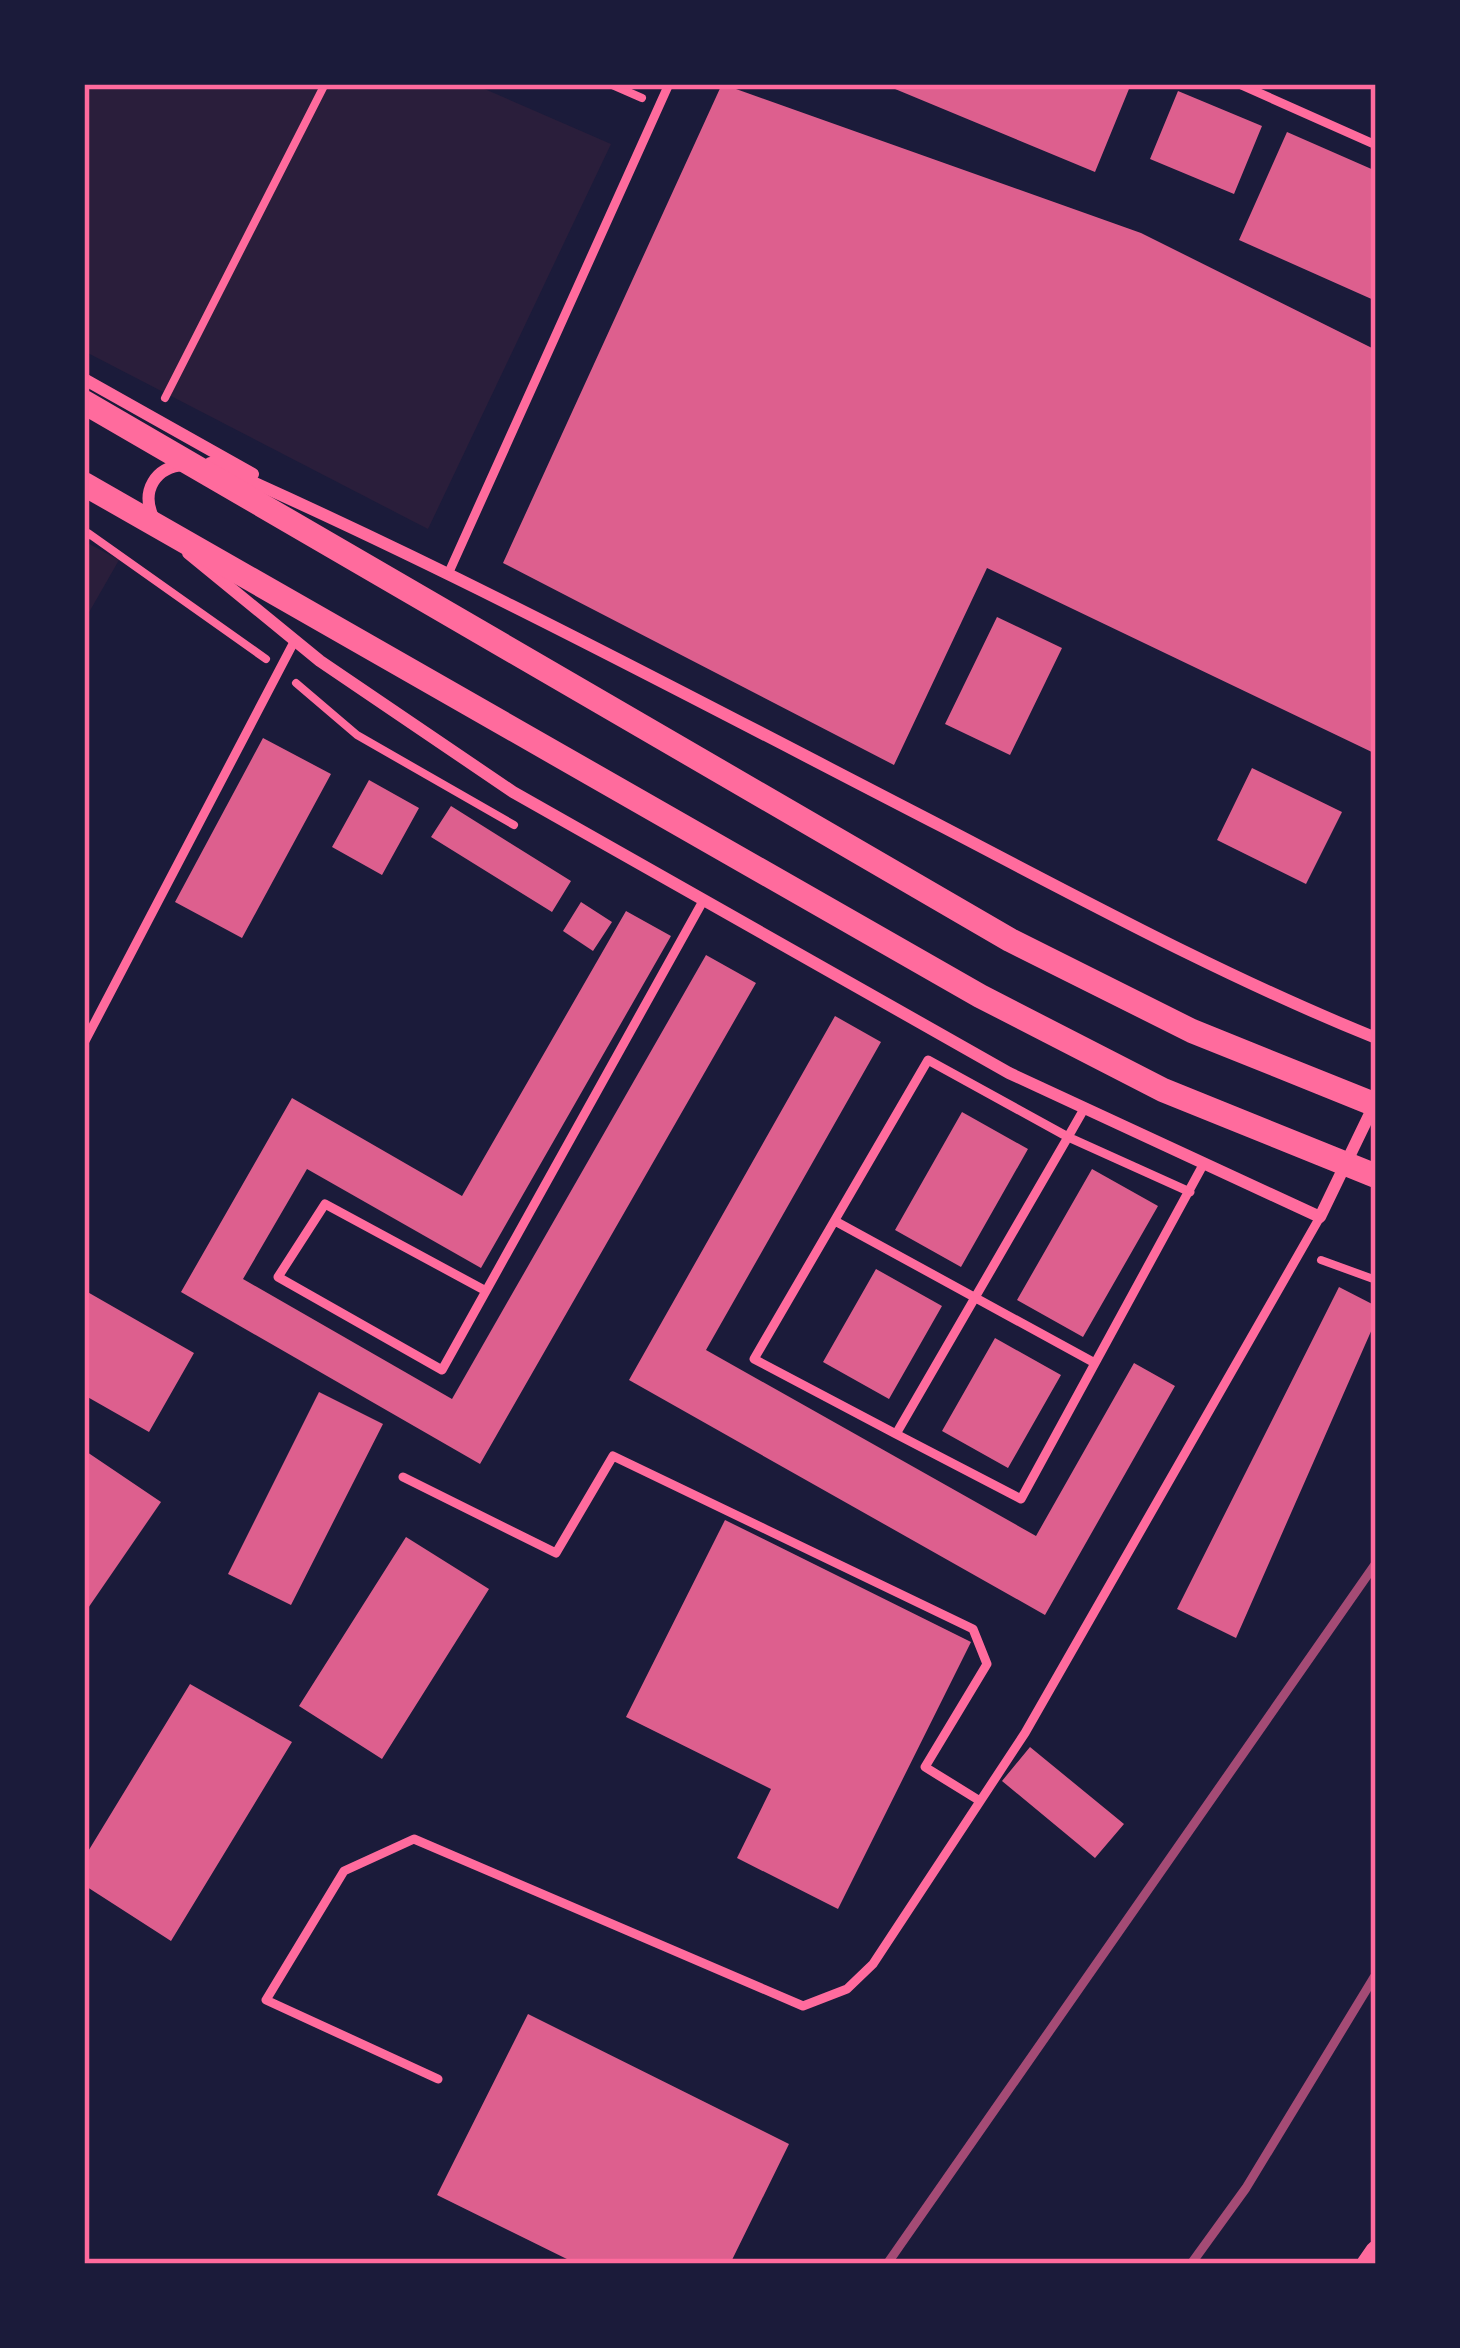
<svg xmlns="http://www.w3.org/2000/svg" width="1460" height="2348" font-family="'Roboto Serif',serif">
  <rect width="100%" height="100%" fill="#1b1b3a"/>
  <path fill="#2a1e3b" d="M84,84H473L611,144L428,529L84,351Z
    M84,541L119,560L84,621Z"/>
  <path fill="#dd5f8e" d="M722,84L1141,233L1376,350V754L987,568L894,765L503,563Z
    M883,84H1131L1095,172Z
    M1178,91L1262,126L1234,194L1150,159Z
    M1287,132L1376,171V301L1239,240Z
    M997,617L1062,648L1010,755L945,724Z
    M263,738L331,774L242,938L175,902Z
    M1252,768L1342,812L1306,884L1217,840Z
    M369,780L419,808L382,875L332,847Z
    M451,806L571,881L552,912L431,837Z
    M581,902L612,922L593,951L563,931Z
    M626,911L671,936L481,1268L307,1169L243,1279L452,1399L706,955L756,983L480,1464L181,1292L292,1098L462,1196Z
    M835,1016L881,1042L706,1350L1036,1536L1134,1363L1175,1386L1045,1615L629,1380Z
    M962,1112L1028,1149L961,1267L895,1230Z
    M1092,1169L1158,1206L1083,1337L1017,1300Z
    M876,1269L942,1306L889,1399L823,1362Z
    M1339,1287L1376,1306V1320L1236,1638L1177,1609Z
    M84,1290L194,1353L149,1432L84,1395Z
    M995,1338L1061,1375L1008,1468L942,1431Z
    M319,1392L383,1424L291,1605L228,1574Z
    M84,1450L161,1502L84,1614Z
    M725,1520L971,1642L838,1909L737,1858L771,1789L626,1717Z
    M406,1537L489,1589L382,1759L299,1706Z
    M190,1684L292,1742L171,1941L84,1885V1858Z
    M1030,1747L1124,1824L1095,1858L1002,1781Z
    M528,2014L789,2144L730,2264H577L437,2195Z"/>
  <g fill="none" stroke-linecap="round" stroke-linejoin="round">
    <path stroke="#ff6b9d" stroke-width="8" d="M610,84L642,98
      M165,398L325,84
      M84,541L88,533L266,659
      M296,683L357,735L514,825
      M1321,1260L1376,1280"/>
    <path stroke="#ff6b9d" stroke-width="9" d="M1239,84L1376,145
      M449,572L669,84
      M84,1043L295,640
      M1084,1109L1068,1137L1190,1192
      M835,1221L1093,1362
      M486,1291L442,1370L278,1277L325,1204L486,1291L703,901
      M896,1434L754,1359L928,1060L1068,1137L896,1434L1021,1499L1203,1165
      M403,1477L556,1553L613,1456L973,1629L987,1664L925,1767L980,1801
      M438,2079L266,2000L344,1871L414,1839L803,2006L847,1989L873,1964L1025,1733L1320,1217"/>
    <path stroke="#ff6b9d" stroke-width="12" d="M84,379L253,474
      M210,463C460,573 700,702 943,827C1085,901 1227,978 1376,1038
      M153,517C141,491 155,467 184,465
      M188,553L320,661L513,792L1009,1073L1320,1217L1375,1103"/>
    <path stroke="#ff6b9d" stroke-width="21" d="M1367,2264L1376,2251"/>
    <path stroke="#ff6b9d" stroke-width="24" d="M84,402L1010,940L1192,1031L1376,1105
      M84,484L980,996L1163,1090L1376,1176"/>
    <path stroke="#a44b75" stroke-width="9" d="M887,2264L1376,1563
      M1191,2264L1246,2188L1376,1974"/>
  </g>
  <rect width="1460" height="2348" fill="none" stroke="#1b1b3a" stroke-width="174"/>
  <rect x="87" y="87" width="1286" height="2174" fill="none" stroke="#ff6b9d" stroke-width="4.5"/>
</svg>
